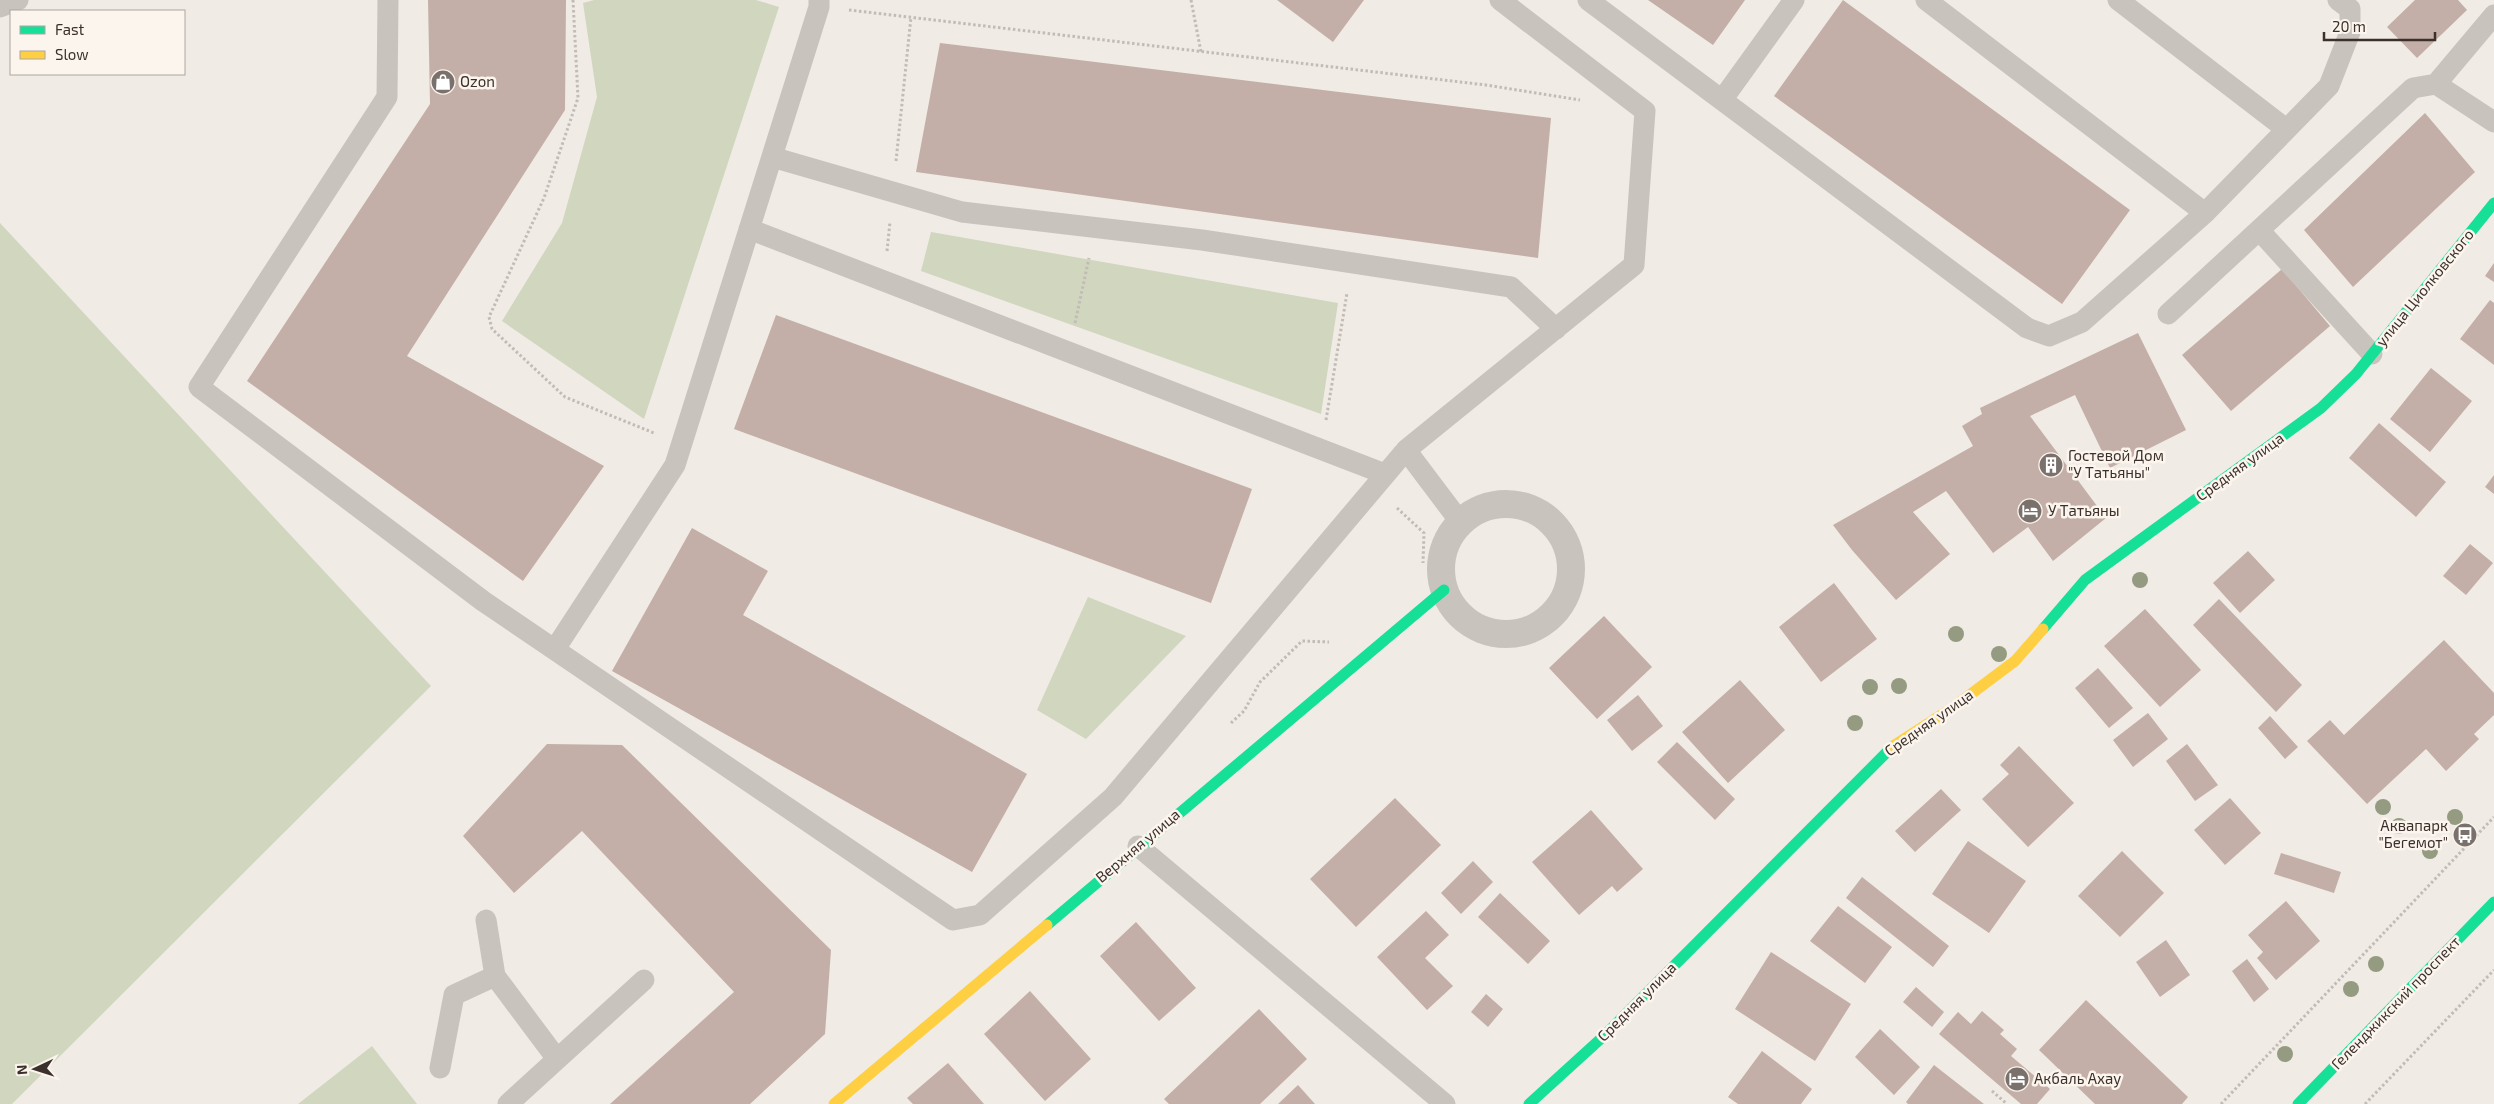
<svg xmlns="http://www.w3.org/2000/svg" width="2494" height="1104" font-family="'Exo 2',sans-serif">
  <rect width="100%" height="100%" fill="#f0ebe5"/>
  <path fill="#d1d6bf" d="M594,0H756L779,7L644,419L502,321L562,223L597,97L583,3Z
    M0,223L431,686L12,1104H0Z
    M931,232L1338,303L1321,414L921,271Z
    M1088,597L1186,636L1086,739L1037,710Z
    M372,1046L417,1104H298Z"/>
  <path fill="#c3afa7" d="M428,0H566L565,110L407,356L604,466L523,581L247,381L430,104Z
    M1277,0H1364L1333,42Z
    M1648,0H1745L1713,45Z
    M1843,0L2130,210L2062,304L1774,96Z
    M2415,0H2458L2467,10L2417,58L2387,27Z
    M940,43L1551,118L1538,258L916,172Z
    M2425,113L2475,172L2353,287L2304,230Z
    M2494,263V282L2485,276Z
    M2282,269L2330,326L2231,411L2182,355Z
    M2490,300L2494,303V365L2460,339Z
    M776,315L1252,489L1211,603L734,429Z
    M2138,333L2186,430L2110,468L2075,395L2030,416L2106,518L2053,561L2028,527L1993,553L1946,491L1913,512L1950,554L1896,600L1852,550L1833,525L1973,446L1962,426L1982,414L1980,408Z
    M2431,368L2472,401L2430,452L2390,419Z
    M2379,423L2446,482L2416,517L2349,458Z
    M2494,475V494L2485,487Z
    M692,528L768,571L743,615L1027,774L972,872L612,671Z
    M2470,544L2493,563L2466,595L2443,576Z
    M2248,551L2275,580L2240,613L2213,583Z
    M1834,583L1877,639L1821,682L1779,627Z
    M2219,599L2302,685L2276,712L2193,625Z
    M2145,609L2201,670L2160,707L2104,646Z
    M1604,616L1652,667L1597,719L1549,668Z
    M2444,640L2494,693V715L2474,734L2479,739L2446,771L2426,749L2367,804L2307,741L2330,720L2344,735Z
    M2098,668L2133,708L2109,728L2075,688Z
    M1740,680L1785,730L1728,783L1682,732Z
    M1638,695L1663,726L1632,751L1607,720Z
    M2148,713L2168,739L2133,767L2113,740Z
    M2270,716L2298,747L2285,759L2258,728Z
    M1677,742L1735,799L1715,820L1657,762Z
    M547,744L622,745L831,950L825,1034L750,1104H610L734,992L582,831L514,893L463,836Z
    M2187,744L2218,785L2195,801L2166,761Z
    M2019,746L2074,803L2028,847L1982,799L2009,774L2000,765Z
    M1941,789L1961,810L1915,852L1895,831Z
    M1395,798L1441,845L1356,927L1310,879Z
    M2230,798L2261,833L2225,865L2194,830Z
    M1591,810L1643,869L1617,892L1612,886L1579,915L1532,862Z
    M1968,841L2026,881L1989,933L1932,894Z
    M2122,851L2164,893L2120,937L2078,896Z
    M2281,853L2341,872L2334,893L2274,874Z
    M1473,861L1493,882L1461,914L1441,893Z
    M1862,877L1949,946L1933,967L1846,898Z
    M1500,893L1550,941L1528,964L1478,917Z
    M2286,901L2320,941L2276,980L2257,958L2263,952L2248,935Z
    M1838,906L1892,947L1865,983L1810,941Z
    M1426,911L1449,935L1425,958L1453,986L1427,1010L1377,957Z
    M1136,922L1196,988L1159,1021L1100,956Z
    M2166,940L2190,975L2160,997L2136,962Z
    M1771,952L1851,1004L1815,1061L1735,1009Z
    M2247,959L2269,989L2254,1002L2232,971Z
    M1916,987L1944,1012L1932,1027L1903,1002Z
    M1030,991L1091,1059L1045,1101L984,1034Z
    M1486,994L1503,1009L1488,1027L1471,1012Z
    M2086,1000L2188,1097L2182,1104H2095L2039,1050Z
    M1259,1009L1307,1059L1260,1104H1169L1164,1099Z
    M1982,1011L2004,1030L2000,1034L2017,1049L2011,1056L2050,1089L2037,1104H2021L1939,1034L1958,1012L1971,1024Z
    M1880,1029L1920,1067L1894,1095L1855,1057Z
    M1762,1051L1812,1089L1801,1104H1738L1728,1097Z
    M948,1063L984,1104H913L907,1098Z
    M1934,1065L1984,1104H1908L1906,1102Z
    M1298,1085L1315,1104H1278Z"/>
  <g fill="none" stroke-linecap="round" stroke-linejoin="round">
    <path stroke="#c2bbb6" stroke-width="3" stroke-dasharray="2.5 2.5" stroke-linecap="butt" d="M573,0L578,98L544,198L489,317L492,329L565,397L654,433
      M1191,0L1201,52
      M849,10L1486,85L1580,100
      M896,161L911,17
      M887,251L890,222
      M1075,323L1089,258
      M1326,420L1347,293
      M1397,508L1424,533L1423,563
      M1231,723L1244,711L1260,682L1302,641L1329,642
      M1992,1091L2007,1104
      M2221,1104L2494,817
      M2365,1104L2494,970"/>
    <path stroke="#c9c3be" stroke-width="21" d="M388,0L387,97L199,387L483,601L953,920L980,915L1113,797L1406,450L1634,265L1645,111L1500,0
      M1588,0L2027,328L2049,336L2082,322L2205,213
      M1926,0L2205,213L2329,86L2350,32V9L2338,0
      M2118,0L2286,129
      M0,7L18,0
      M2436,84L2494,15
      M1722,100L1794,0
      M772,157L962,212L1202,240L1511,287L1556,329
      M749,229L1385,474
      M2259,230L2372,354
      M2168,314L2413,88L2436,84L2494,122
      M1406,450L1461,523
      M555,649L675,465L819,7V0
      M1138,846L1445,1104
      M486,920L495,976L557,1059
      M440,1068L454,995L495,976
      M508,1104L644,980"/>
    <path stroke="#c9c3be" stroke-width="28" d="M1441 569a65 65 0 1 1 130 0a65 65 0 1 1-130 0Z"/>
    <path stroke="#16e098" stroke-width="11" d="M2043,629L2085,580L2321,408L2356,374L2494,203
      M1047,925L1444,590
      M1529,1104L1606,1034L1893,746
      M2298,1104L2494,902"/>
    <path stroke="#ffcf43" stroke-width="11" d="M1893,746L1955,706L2015,661L2043,629
      M834,1104L1047,925"/>
  </g>
  <g fill="#959b80">
    <circle cx="2140" cy="580" r="8"/>
    <circle cx="1956" cy="634" r="8"/>
    <circle cx="1999" cy="654" r="8"/>
    <circle cx="1899" cy="686" r="8"/>
    <circle cx="1870" cy="687" r="8"/>
    <circle cx="1855" cy="723" r="8"/>
    <circle cx="2383" cy="807" r="8"/>
    <circle cx="2455" cy="817" r="8"/>
    <circle cx="2399" cy="826" r="8"/>
    <circle cx="2430" cy="851" r="8"/>
    <circle cx="2376" cy="964" r="8"/>
    <circle cx="2351" cy="989" r="8"/>
    <circle cx="2285" cy="1054" r="8"/>
  </g>
  <defs>
    <symbol id="shop-disc" viewBox="-11 -11 22 22"><circle r="9.5" fill="#7a716c" stroke="#fbf5ee"/><path d="M-5-2.5h2.3a2.7 3.5 0 0 1 5.4 0H5L5.5 6h-11ZM-1.5-2.5h3a1.5 2.3 0 0 0-3 0Z" fill="#fff"/></symbol>
    <symbol id="building-disc" viewBox="-11 -11 22 22"><circle r="9.5" fill="#7a716c" stroke="#fbf5ee"/><path d="M-4-6H4V6H1V3H-1V6H-4ZM-2.5-4.3h1.7v1.8h-1.7ZM.8-4.3h1.7v1.8H.8ZM-2.5-1h1.7V.8h-1.7ZM.8-1h1.7V.8H.8Z" fill="#fff"/></symbol>
    <symbol id="hotel-disc" viewBox="-11 -11 22 22"><circle r="9.5" fill="#7a716c" stroke="#fbf5ee"/><path d="M-6-4.5h1.5V1H6V5H4.5V3h-9V5H-6ZM-4 0a1.8 1.8 0 1 1 3.6 0ZM.5 0V-2.5h3Q6-2.5 6 0Z" fill="#fff"/></symbol>
    <symbol id="bus-disc" viewBox="-11 -11 22 22"><circle r="9.5" fill="#7a716c" stroke="#fbf5ee"/><path d="M-5-6H5V4H4V6H2V4H-2V6H-4V4H-5ZM-3.5-4V0h7V-4ZM-3.5 1.2v1.5H-2V1.2ZM2 1.2v1.5H3.5V1.2Z" fill="#fff"/></symbol>
  </defs>
  <g fill-rule="evenodd">
    <use href="#shop-disc" x="429" y="68" width="28" height="28"/>
    <use href="#building-disc" x="2037" y="451" width="28" height="28"/>
    <use href="#hotel-disc" x="2016" y="497" width="28" height="28"/>
    <use href="#bus-disc" x="2451" y="821" width="28" height="28"/>
    <use href="#hotel-disc" x="2003" y="1065" width="28" height="28"/>
  </g>
  <g text-anchor="middle" stroke-width="5" stroke-linejoin="round" paint-order="stroke">
    <g font-size="15" fill="#3b302b" stroke="#fbf5ee" text-anchor="start">
      <text x="460" y="87">Ozon</text>
      <text x="2068" y="461">Гостевой Дом<tspan x="2068" dy="17">"У Татьяны"</tspan></text>
      <text x="2048" y="516">У Татьяны</text>
      <text x="2448" y="831" text-anchor="end">Аквапарк<tspan x="2448" dy="17">"Бегемот"</tspan></text>
      <text x="2034" y="1084">Акбаль Ахау</text>
    </g>
    <g font-size="15" fill="#3b302b" stroke="#fbf5ee">
      <text transform="translate(2425 288) rotate(-51)" y="5">улица Циолковского</text>
      <text transform="translate(2240 467) rotate(-36)" y="5">Средняя улица</text>
      <text transform="translate(1929 723) rotate(-35)" y="5">Средняя улица</text>
      <text transform="translate(1138 846) rotate(-40)" y="5">Верхняя улица</text>
      <text transform="translate(1637 1002) rotate(-45)" y="5">Средняя улица</text>
      <text transform="translate(2396 1003) rotate(-46)" y="5">Геленджикский проспект</text>
    </g>
  </g>
  <rect x="10" y="10" width="175" height="65" fill="#fbf5ee" stroke="#aea6a0"/>
  <rect x="20" y="26" width="25" height="8" fill="#16e098" stroke="#aea6a0"/>
  <text x="55" y="35" font-size="15" fill="#3b302b">Fast</text>
  <rect x="20" y="51" width="25" height="8" fill="#ffcf43" stroke="#aea6a0"/>
  <text x="55" y="60" font-size="15" fill="#3b302b">Slow</text>
  <g transform="translate(35 1069) rotate(266)" stroke="#fbf5ee" stroke-width="4" paint-order="stroke">
  <path d="M0-4L9 19L0 12L-9 19Z" fill="#3b302b"/>
  <text y="-8" font-size="14" font-weight="bold" text-anchor="middle" fill="#3b302b">N</text>
  </g>
  <path d="M2324 32v8h111v-8" fill="none" stroke="#3b302b" stroke-width="2.5"/>
  <text x="2332" y="32" font-size="15" fill="#3b302b" stroke="#fbf5ee" stroke-width="4" paint-order="stroke">20 m</text>
</svg>
